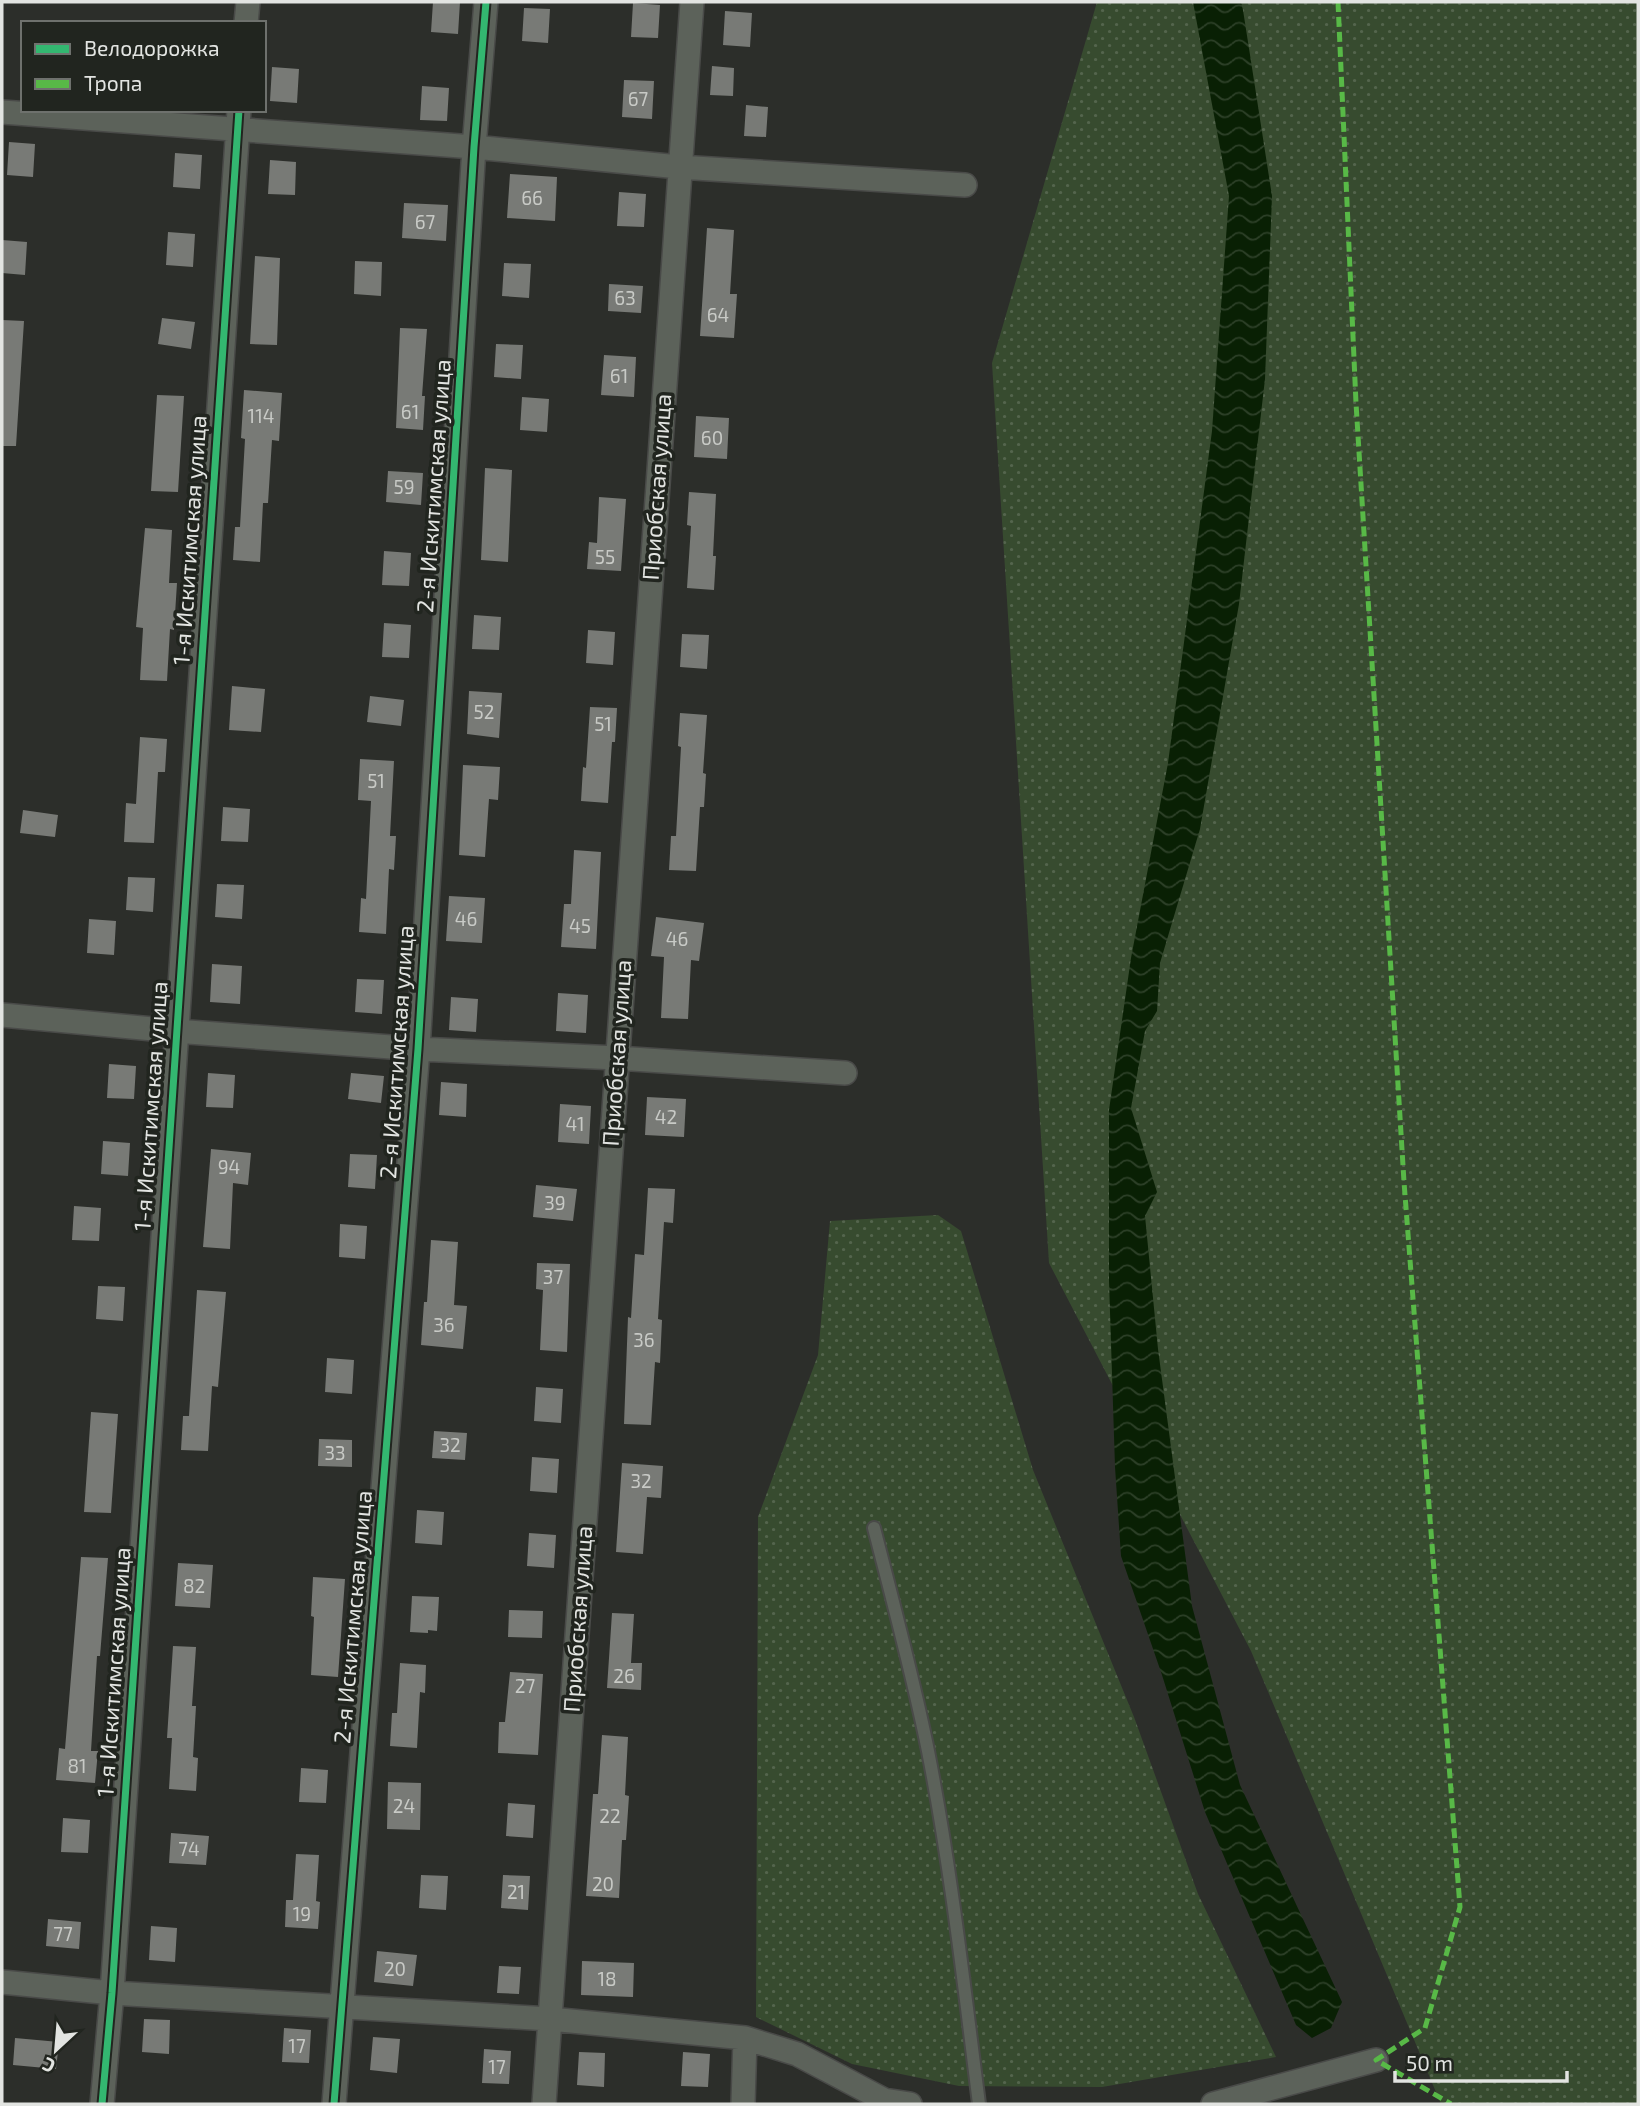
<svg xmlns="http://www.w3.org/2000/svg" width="1640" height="2106" font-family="'Exo 2',sans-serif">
  <defs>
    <pattern id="grass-dots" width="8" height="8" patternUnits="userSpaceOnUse" patternTransform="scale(1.75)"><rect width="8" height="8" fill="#374b2f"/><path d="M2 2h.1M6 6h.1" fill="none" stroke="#54654d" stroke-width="1.8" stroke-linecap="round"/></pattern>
    <pattern id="water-waves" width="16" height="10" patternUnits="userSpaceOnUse" patternTransform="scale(1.75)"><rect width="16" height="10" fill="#092004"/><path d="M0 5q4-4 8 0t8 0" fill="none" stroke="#2d4028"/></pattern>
  </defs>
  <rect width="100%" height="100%" fill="#2c2e2a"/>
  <path fill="url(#grass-dots)" d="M1097,2H1638V2104H1441L1251,1651L1049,1263L992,363Z
    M938,1215L961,1231L1033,1470L1134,1717L1198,1894L1276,2057L1102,2087L959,2086L852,2064L756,2017L758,1517L818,1355L830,1221Z"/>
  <path fill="url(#water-waves)" d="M1193,2H1241L1243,10L1272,196L1265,379L1239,604L1200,829L1160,963L1157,1011L1145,1031L1131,1108L1157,1192L1145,1216L1158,1349L1192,1606L1240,1785L1342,2002L1331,2028L1312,2038L1296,2025L1205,1812L1162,1675L1121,1556L1115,1467L1109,1281V1110L1131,958L1168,763L1212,431L1229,196Z"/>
  <path fill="#787a76" d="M433,2H460L458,34L431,32Z
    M633,3L660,5L658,38L631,37Z
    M524,8L550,9L548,43L522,41Z
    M725,11L752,13L750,47L723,45Z
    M712,66L734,68L733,96L710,95Z
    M272,67L299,69L297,103L270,101Z
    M624,80L654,81L652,119L622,117Z
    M422,86L449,88L447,121L420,120Z
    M746,105L768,107L766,137L744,136Z
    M9,142L35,144L33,177L7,175Z
    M175,153L202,155L200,189L173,187Z
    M270,160L296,162L295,195L268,194Z
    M510,174L557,177L555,221L507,218Z
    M619,192L646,194L644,227L617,226Z
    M404,203L448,205L446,241L402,238Z
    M707,228L734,230L730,294H737L734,338L700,336Z
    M168,232L195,234L193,267L166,265Z
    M2,240L27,242L25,275L2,273Z
    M255,256L280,258L277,345L250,344Z
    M355,261L382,262L381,296L354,294Z
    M504,263L531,264L529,298L502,296Z
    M609,284L643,286L641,313L608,311Z
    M162,318L195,322L191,349L158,344Z
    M2,320L24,321L16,446H2Z
    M400,328L427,329L422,396H425L423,430L396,428Z
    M496,344L523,345L521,379L494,377Z
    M604,355L636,357L634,397L601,395Z
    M244,390L282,393L279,441L272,440L268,503H263L260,562L233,560L235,527H240L245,439L241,438Z
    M157,395L184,396L178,492L151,491Z
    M522,397L549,399L547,432L520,430Z
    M696,416L729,418L727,459L694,457Z
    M485,468L512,470L508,562L481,560Z
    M388,471L423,473L421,505L386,502Z
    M689,492L716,494L713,556H716L714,590L687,588L691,526L687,525Z
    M599,497L626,499L621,571L587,569L589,542L597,543Z
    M145,528L172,530L169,583H177L174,630L170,629L167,681L140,680L143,628L136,627Z
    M384,551L411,553L409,586L382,585Z
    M474,615L501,617L499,650L472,649Z
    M384,623L411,625L409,658L382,657Z
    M588,630L615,632L613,665L586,663Z
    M682,634L709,635L707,669L680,667Z
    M232,686L265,689L261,732L229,730Z
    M469,691L502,693L499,738L467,734Z
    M370,696L404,700L401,726L367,722Z
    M590,707L617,708L615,742H612L608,803L581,801L583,767L586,768Z
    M680,713L707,715L703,773L706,774L704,807H700L696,871L669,870L671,836H676L681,747L678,746Z
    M140,737L167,739L165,772H158L154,843L124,842L126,803L136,804Z
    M360,759L394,761L390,836H396L394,870L389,869L386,934L359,932L361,898L366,899L371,801L358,800Z
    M463,765L500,767L498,800L489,799L485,857L459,855Z
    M223,807L250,809L248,842L221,841Z
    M23,810L58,815L55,837L20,833Z
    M574,850L601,852L596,949L561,947L564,904H571Z
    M128,877L155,878L153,912L126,910Z
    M217,884L244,885L242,919L215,917Z
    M449,896L485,898L482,943L446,941Z
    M656,917L704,923L699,961L691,960L688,1019L661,1018L664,957L651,956Z
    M89,919L116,921L114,955L87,953Z
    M212,964L242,966L240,1004L210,1002Z
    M357,979L384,980L382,1014L355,1012Z
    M558,993L588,995L586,1033L556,1031Z
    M451,997L478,999L476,1032L449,1030Z
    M109,1064L136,1066L134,1099L107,1098Z
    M208,1073L235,1075L233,1108L206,1107Z
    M351,1073L384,1076L381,1103L348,1099Z
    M441,1082L467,1084L466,1117L439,1115Z
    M647,1097L686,1099L684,1137L645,1135Z
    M560,1104L591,1106L589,1144L558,1142Z
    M103,1141L130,1143L128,1176L101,1174Z
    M211,1149L251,1153L248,1185L233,1183L230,1249L203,1247Z
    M350,1154L377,1155L375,1189L348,1187Z
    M536,1185L577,1189L573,1221L533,1217Z
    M648,1188L675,1189L673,1223L664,1222L658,1319L662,1320L660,1363L655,1362L651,1425L624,1424L628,1317L631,1318L635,1254L644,1255Z
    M74,1206L101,1208L99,1241L72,1240Z
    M340,1224L367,1226L365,1259L339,1257Z
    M431,1240L458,1242L454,1305L467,1306L463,1349L421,1345L424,1302H427Z
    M537,1263L570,1264L567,1352L540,1350L543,1290L536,1289Z
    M98,1286L125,1287L123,1321L96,1319Z
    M197,1290L226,1292L218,1387L212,1386L208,1451L181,1450L183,1416H189Z
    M327,1358L354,1360L352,1394L325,1392Z
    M536,1387L563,1389L561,1423L534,1421Z
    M91,1412L118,1414L111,1513L84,1512Z
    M434,1431L467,1433L465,1460L432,1458Z
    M319,1439L352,1440V1467L318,1466Z
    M532,1457L559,1459L557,1493L530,1491Z
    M622,1463L663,1466L661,1498L647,1497L643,1554L616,1552Z
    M417,1510L444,1512L442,1545L415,1543Z
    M529,1533L556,1535L554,1568L527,1566Z
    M81,1557L108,1558L100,1656H97L91,1751H98L95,1783L56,1780L59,1748L65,1749Z
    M178,1563L213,1565L210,1608L175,1606Z
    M313,1577L345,1579L338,1677L311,1675L314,1617L311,1616Z
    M412,1596L439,1597L437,1631L428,1630V1633L410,1632Z
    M509,1610L543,1611L542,1638L508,1637Z
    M612,1613L634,1614L631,1663H642L641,1690L607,1688Z
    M173,1646L196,1647L192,1706H196L193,1757L198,1758L196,1791L169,1789L172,1738H167Z
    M400,1663L426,1665L425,1693L420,1692L417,1748L390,1746L392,1713H397Z
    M510,1672L543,1674L538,1755L498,1753L499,1722H505Z
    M602,1735L628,1737L625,1795L629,1796L626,1840H622L619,1898L586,1896L593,1794H598Z
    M301,1768L328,1770L326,1803L299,1802Z
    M388,1782L421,1783L420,1830L387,1829Z
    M508,1803L535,1805L533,1838L506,1836Z
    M63,1818L90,1820L88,1853L61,1852Z
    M171,1833L209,1836L206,1865L169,1863Z
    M296,1854L319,1855L316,1901L320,1902L318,1929L285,1927L286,1900H293Z
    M421,1875L448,1876L446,1910L419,1908Z
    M503,1875L530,1876L528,1910L501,1908Z
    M48,1919L81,1922L79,1949L46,1946Z
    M151,1926L177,1928L175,1962L149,1960Z
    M377,1951L417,1955L413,1986L374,1982Z
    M582,1961L634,1963L633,1997L581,1995Z
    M499,1966L521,1967L519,1994L497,1993Z
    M144,2019L170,2020L169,2054L142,2052Z
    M284,2028L311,2030L309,2063L282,2062Z
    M373,2037L400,2039L397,2073L370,2070Z
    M15,2038L59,2042L56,2069L13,2065Z
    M484,2049L511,2051L509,2084L482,2083Z
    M579,2052L605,2053L604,2087L577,2085Z
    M683,2052L710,2054L708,2087L681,2086Z"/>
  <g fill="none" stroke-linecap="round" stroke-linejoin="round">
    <defs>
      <path id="lane" d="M874,1528C893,1602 913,1676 928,1751C951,1868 964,1986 979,2104"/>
      <path id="street" d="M246,23L248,2
        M2,112L474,147L679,167L965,185
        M2,1015L175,1031L418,1049L617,1058L845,1073
        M2,1982L112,1993L550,2019L745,2038L797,2054L884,2100L910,2104
        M102,2104L112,1993L239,110
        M334,2104L418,1049L474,147L486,2
        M544,2104L692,2
        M743,2104L745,2038
        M1213,2104L1376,2060"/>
    </defs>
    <use href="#lane" stroke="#494a48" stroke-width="16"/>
    <use href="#street" stroke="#494a48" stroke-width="26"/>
    <use href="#lane" stroke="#5c625a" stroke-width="12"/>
    <use href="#street" stroke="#5c625a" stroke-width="23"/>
    <path stroke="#58b947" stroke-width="5" stroke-dasharray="10 5" stroke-linecap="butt" d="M1338,2L1356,403L1404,1182L1460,1907L1425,2028L1376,2060L1451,2104"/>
    <defs>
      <path id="cycleway" d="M102,2104L112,1993L239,110
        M334,2104L418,1049L474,147L486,2"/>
    </defs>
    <use href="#cycleway" stroke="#21251f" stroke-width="11"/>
    <use href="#cycleway" stroke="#33b770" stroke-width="7"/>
  </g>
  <g text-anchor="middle" stroke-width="7" stroke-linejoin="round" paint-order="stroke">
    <g font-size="19" fill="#c8cac6">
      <text x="638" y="106">67</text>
      <text x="532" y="205">66</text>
      <text x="425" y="229">67</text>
      <text x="625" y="305">63</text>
      <text x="718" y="322">64</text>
      <text x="619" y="383">61</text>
      <text x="410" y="419">61</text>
      <text x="261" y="423">114</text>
      <text x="712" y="445">60</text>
      <text x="404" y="494">59</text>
      <text x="605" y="564">55</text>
      <text x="484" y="719">52</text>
      <text x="603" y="731">51</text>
      <text x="376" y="788">51</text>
      <text x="466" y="926">46</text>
      <text x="580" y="933">45</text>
      <text x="677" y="946">46</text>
      <text x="666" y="1124">42</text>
      <text x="575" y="1131">41</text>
      <text x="229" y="1174">94</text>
      <text x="555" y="1210">39</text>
      <text x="553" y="1284">37</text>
      <text x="444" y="1332">36</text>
      <text x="644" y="1347">36</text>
      <text x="450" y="1452">32</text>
      <text x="335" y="1460">33</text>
      <text x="641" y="1488">32</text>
      <text x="194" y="1593">82</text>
      <text x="624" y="1683">26</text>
      <text x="525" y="1693">27</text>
      <text x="77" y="1773">81</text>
      <text x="404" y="1813">24</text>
      <text x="610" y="1823">22</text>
      <text x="189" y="1856">74</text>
      <text x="603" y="1891">20</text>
      <text x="516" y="1899">21</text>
      <text x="302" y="1921">19</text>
      <text x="63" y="1941">77</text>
      <text x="395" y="1976">20</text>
      <text x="607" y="1986">18</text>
      <text x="297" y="2053">17</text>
      <text x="497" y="2074">17</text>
    </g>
    <g font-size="23" fill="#e2e4e1" stroke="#21251f">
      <text transform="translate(434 486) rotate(-86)" y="8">2-я Искитимская улица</text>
      <text transform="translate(657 487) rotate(-86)" y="8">Приобская улица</text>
      <text transform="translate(190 540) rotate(-86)" y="8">1-я Искитимская улица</text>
      <text transform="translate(397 1052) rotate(-86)" y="8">2-я Искитимская улица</text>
      <text transform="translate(617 1053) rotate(-86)" y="8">Приобская улица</text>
      <text transform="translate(151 1106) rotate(-86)" y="8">1-я Искитимская улица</text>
      <text transform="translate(353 1617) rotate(-85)" y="8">2-я Искитимская улица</text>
      <text transform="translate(578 1619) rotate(-86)" y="8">Приобская улица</text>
      <text transform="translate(114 1672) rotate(-86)" y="8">1-я Искитимская улица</text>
    </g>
  </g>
  <rect width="1640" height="2106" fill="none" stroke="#e2e4e1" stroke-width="7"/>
  <rect x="21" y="21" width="245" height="91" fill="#21251f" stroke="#6e716d" stroke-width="2"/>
  <rect x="35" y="44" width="35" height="10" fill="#33b770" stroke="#6e716d" stroke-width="2"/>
  <text x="84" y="56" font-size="21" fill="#e2e4e1">Велодорожка</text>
  <rect x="35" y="79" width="35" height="10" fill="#58b947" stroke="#6e716d" stroke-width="2"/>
  <text x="84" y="91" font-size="21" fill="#e2e4e1">Тропа</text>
  <g transform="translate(56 2050) rotate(206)" stroke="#21251f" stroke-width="5" paint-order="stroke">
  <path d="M0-5L12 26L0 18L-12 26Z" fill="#e2e4e1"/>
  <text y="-10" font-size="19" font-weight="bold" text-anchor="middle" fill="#e2e4e1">С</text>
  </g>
  <path d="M1395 2071v10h172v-10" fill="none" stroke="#e2e4e1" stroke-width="3.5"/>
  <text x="1406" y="2071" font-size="21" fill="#e2e4e1" stroke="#21251f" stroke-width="5" paint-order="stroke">50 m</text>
</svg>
